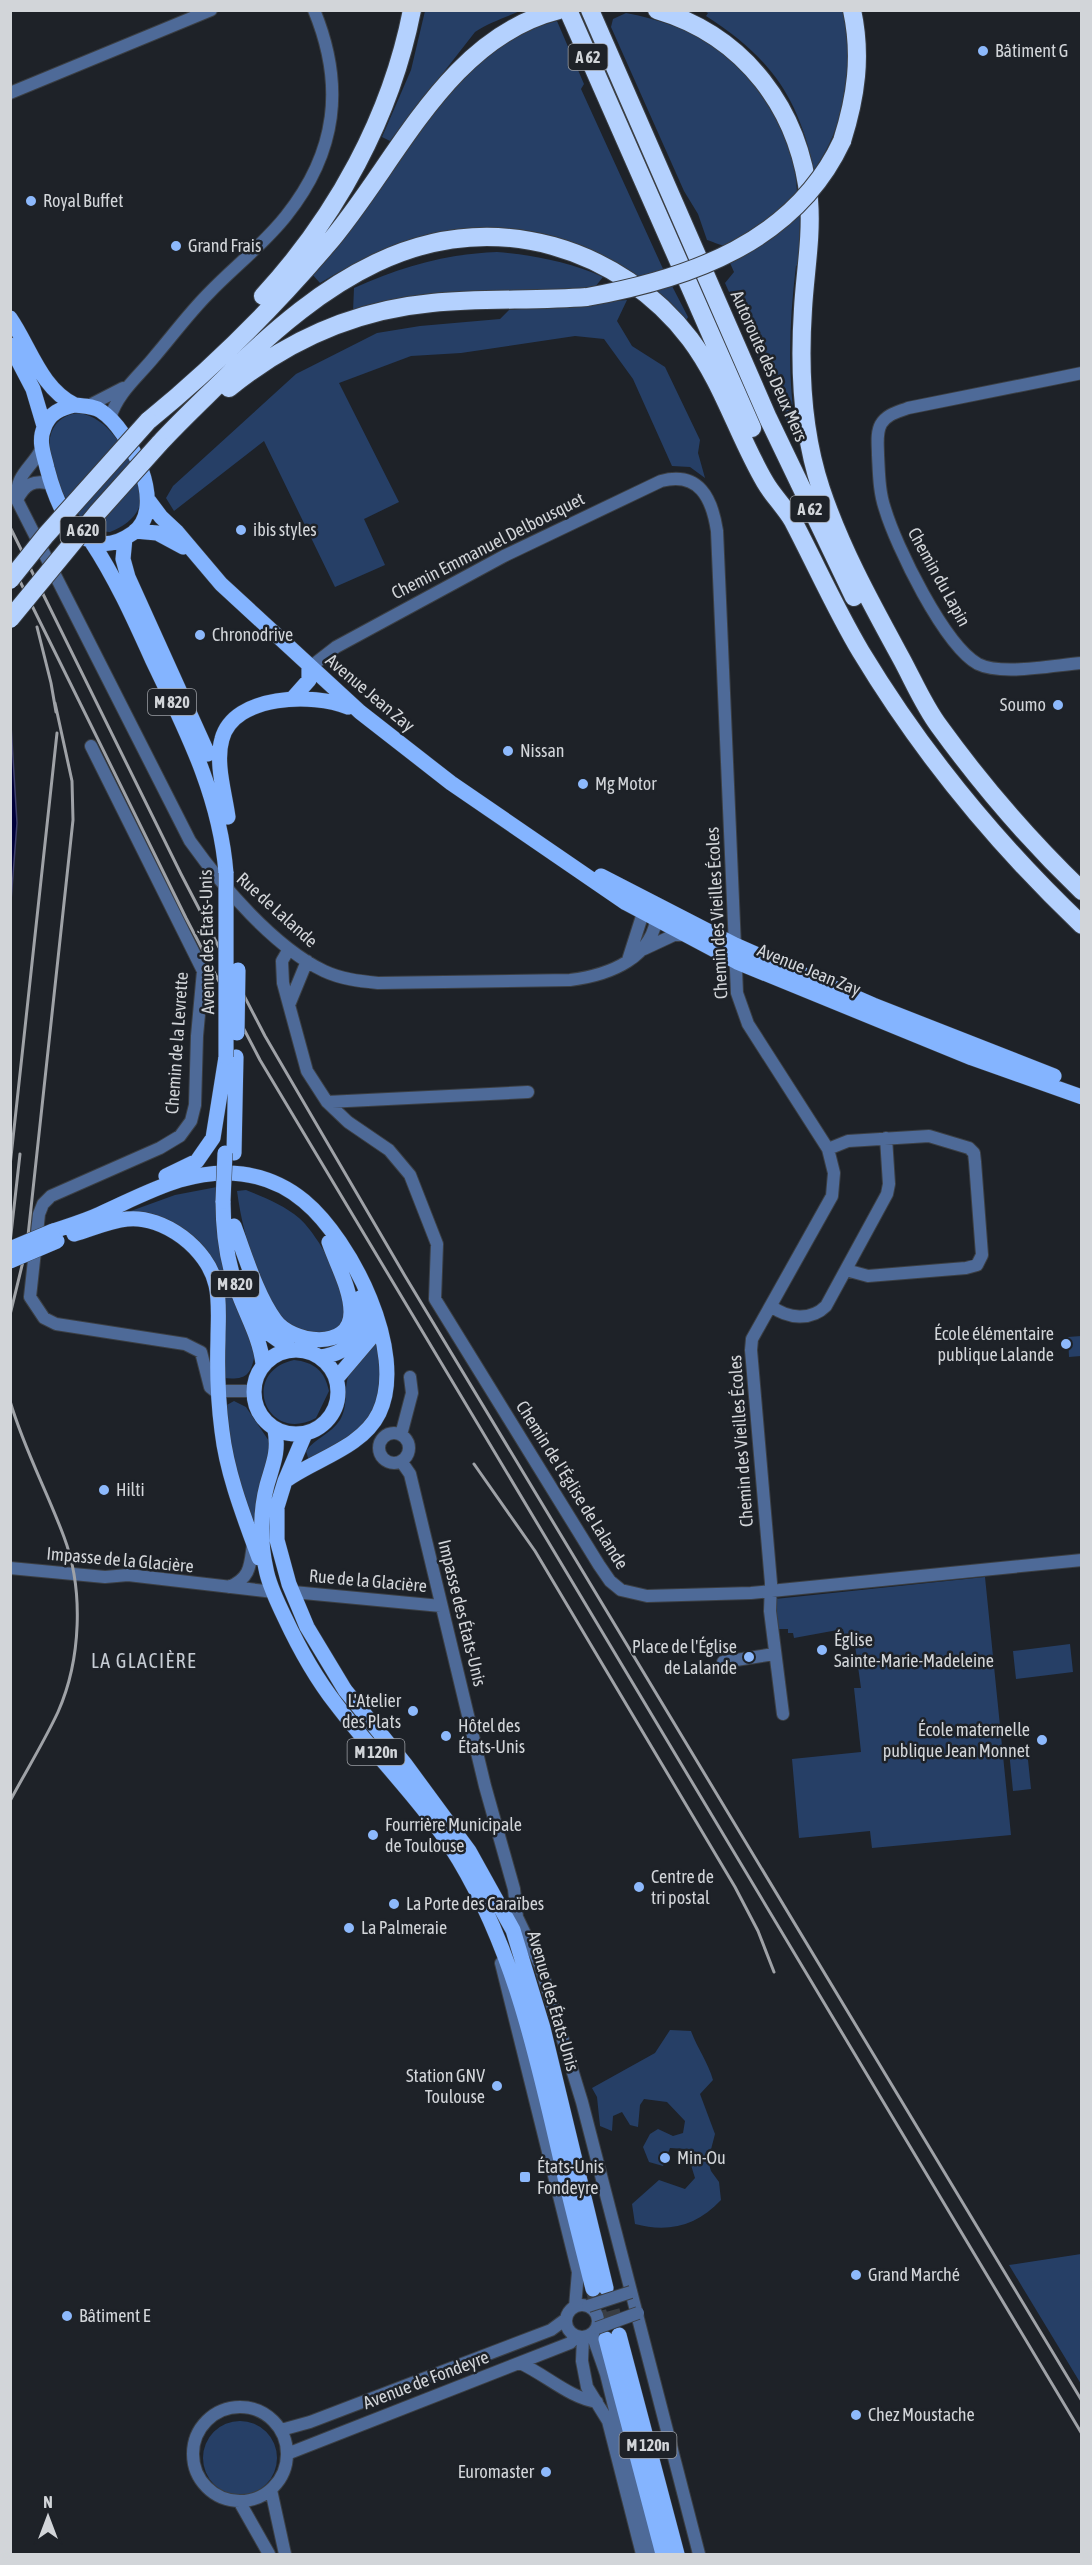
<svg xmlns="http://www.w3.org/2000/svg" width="1092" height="2565" font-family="'Asap Condensed',sans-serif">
  <rect width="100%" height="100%" fill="#1e2228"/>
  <path fill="#263f66" d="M425,11H520C504,18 490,22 475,32L390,141L382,137L411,70Z
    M704,11H843C854,67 847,123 814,170C798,96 770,57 706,16L708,13Z
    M626,13C693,26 740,52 773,113C787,138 796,163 797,192C784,205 743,244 725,245C720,246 712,241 707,240L698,214L684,191L611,27L613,19Z
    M557,21L584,84L581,89L664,271L637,276C529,203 428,219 320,283L311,273C340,235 369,197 398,160C442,103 483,39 557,21Z
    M800,215L799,264L796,266C789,323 787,379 797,436L794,438L725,283L734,272L730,263L770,240Z
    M497,252C533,255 570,262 603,277L595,287L575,290L353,312L354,288C401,267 445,254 497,252Z
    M672,286L688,317L686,321L655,291Z
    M627,300L617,321L632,346L665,367L700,440L698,453L705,478L690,467L672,466L633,379L604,339L575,336L461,353L411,356L339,383L399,502L364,519L385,565L335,587L264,441L174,511L166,498L173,486L296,374L377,333L420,326L500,319L509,310Z
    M79,413C109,418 125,449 136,475C138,480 142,486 142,492C142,513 128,525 110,532C68,533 15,419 79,413Z
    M217,1187L255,1353C251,1377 245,1380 222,1378V1302L189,1237L117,1216L175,1195Z
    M246,1190C264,1197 284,1205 299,1218C318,1234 360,1304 338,1327C331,1334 319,1337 309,1333C299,1330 288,1327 280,1319C275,1313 272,1302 268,1295C252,1260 242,1229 237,1191Z
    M1081,1336V1356L1069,1357L1068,1337Z
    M378,1337L382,1386L366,1425L309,1461L306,1451C315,1438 331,1434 340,1420C349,1405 343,1389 349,1374C354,1361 370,1348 378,1337Z
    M294,1360C314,1362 325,1371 329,1391L316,1418C266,1445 239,1372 294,1360Z
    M234,1401L246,1407L271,1444L258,1538L239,1492L225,1406Z
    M985,1577L1011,1835L872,1848L870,1831L799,1838L792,1759L861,1752L854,1688H861L854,1638L844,1635L843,1629L794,1638L793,1633H788V1629H778L775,1599Z
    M1070,1644L1073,1672L1016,1679L1013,1651Z
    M1027,1750L1031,1789L1013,1791L1009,1751Z
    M670,2030L691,2031C697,2048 708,2062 713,2080L700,2094L715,2134L708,2161L711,2171L719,2182L721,2200C697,2226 668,2233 635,2224L632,2204L659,2180L685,2189L695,2178L686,2149L670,2148L663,2166L649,2162L643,2147L650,2134L658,2129L673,2136L683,2133L685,2121L667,2102L644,2099L640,2105L638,2127L630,2125L622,2112L613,2116L612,2131L600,2126L597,2097L592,2088L655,2053Z
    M1081,2254H1082L1081,2384L1009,2265Z
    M203 2458a37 37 0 1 1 74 0a37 37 0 1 1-74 0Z"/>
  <path fill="#00003a" stroke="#3f406a" stroke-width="1.5" d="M11,725L17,823L11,901Z"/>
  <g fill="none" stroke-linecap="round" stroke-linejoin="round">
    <path stroke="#393d43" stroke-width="15" stroke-dasharray="15 8" stroke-linecap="butt" d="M606,2288L619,2335
      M593,2289L606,2339"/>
    <defs>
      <path id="minor" d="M10,93L211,10
        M1082,373L908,408C898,412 887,414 881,424C876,433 878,445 878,455C879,473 879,492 885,509C896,546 944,645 978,664C1002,676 1055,665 1082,663
        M88,406L123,388
        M110,418C118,392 139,376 155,356C173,335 189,313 209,293C234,267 264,244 286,216C337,152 345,85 314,10
        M42,448C31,469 15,474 17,500L190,841C222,886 274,947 324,971C341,979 359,981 378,983L570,980C610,975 654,958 657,913
        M17,500C25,484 34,479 51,484
        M309,668L336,647L504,556L661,481C699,471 712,498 717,531L737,993L748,1024L828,1149L834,1173L832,1196L752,1339L751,1350L771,1583L770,1611L783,1714
        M91,746L203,971L197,1036L195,1105L191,1121L180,1136L160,1148L51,1196L43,1204L39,1214L30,1297L44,1318L56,1324L185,1344L201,1352L210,1387L215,1391H253
        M289,949L282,961L283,983L307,1071L327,1102L348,1122L389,1150L410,1175L437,1244L435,1299L599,1565L610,1581L621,1590L647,1596L751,1593L1082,1560
        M644,949L674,935H683
        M628,960L643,913L652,909
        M289,1005L307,961
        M327,1102L528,1092
        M828,1149L848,1141L929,1136L969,1148L974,1153L975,1162L982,1255L977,1265L966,1268L868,1276L846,1270
        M771,1306C788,1319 811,1321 826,1306L887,1194L889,1184L886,1138
        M379 1448a15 15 0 1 1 30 0a15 15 0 1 1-30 0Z
        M401,1435L412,1393L410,1377
        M401,1461L410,1474L485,1786L514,1889L517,1917L540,1965L582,2102L699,2554
        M10,1568L105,1577L128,1575L274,1592
        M229,1587C251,1578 250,1565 253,1544
        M293,1592L441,1606
        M723,1662L774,1654
        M501,1963L578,2272L575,2307
        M566 2321a16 16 0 1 1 32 0a16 16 0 1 1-32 0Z
        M592,2334L606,2374L651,2554
        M583,2337L582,2361L587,2387L608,2421L642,2554
        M520,2363C546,2375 570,2398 597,2402
        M193 2454a47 47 0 1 1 94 0a47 47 0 1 1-94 0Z
        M281,2430L310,2422L551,2330L566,2319
        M287,2454L570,2343L576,2337
        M271,2490L285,2554
        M239,2501L269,2554"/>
      <path id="primary" d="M10,318C30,347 41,389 75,405
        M10,345L33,389L44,426
        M75,405C84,406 94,406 101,411C129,429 169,507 133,533C82,569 57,507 47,468C44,455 38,441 44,428C49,413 61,408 75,405Z
        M149,501L161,517L177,532L221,584L360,712L451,783L626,903L737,962L972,1058L1082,1097
        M135,531L157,533L183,547
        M125,538L123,559L128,577L208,754
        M91,541C115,577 134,619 152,659C185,728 220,795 226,873
        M293,698L309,680V668
        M228,817C225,794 215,763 222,739C234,694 314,693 348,707
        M601,876L735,945L873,1005L1054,1076
        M234,1153L236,1057
        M166,1176L197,1161L213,1138L226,1057
        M223,1201C223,1232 226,1259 237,1289C246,1315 260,1337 263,1364
        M234,1226C245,1255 257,1296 275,1320C291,1343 351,1352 351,1312C351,1289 336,1263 329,1242
        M53,1231C68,1226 85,1221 100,1214C145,1194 190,1167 242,1174C265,1177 286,1186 304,1201C351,1240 408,1352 379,1413C362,1448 315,1459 285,1481
        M74,1234C91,1229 109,1221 127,1219C164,1215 208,1249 216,1285C220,1302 218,1322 218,1340C217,1370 218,1401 222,1431C227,1474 244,1517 259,1558
        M244,1277L271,1335L292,1350
        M254 1392a42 42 0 1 1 84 0a42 42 0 1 1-84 0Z
        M320,1357C352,1353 370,1329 360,1298
        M336,1379L370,1339L377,1320
        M275,1430C279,1452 273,1464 267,1485C260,1511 260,1543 266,1569C269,1586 278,1603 285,1618C299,1648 315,1677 336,1704C376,1757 425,1803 459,1860C514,1952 536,2053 560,2156C570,2200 582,2245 593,2289
        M305,1434L285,1481L277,1507V1540L289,1584L307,1627L345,1690L405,1764L469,1851L513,1930L543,2028L606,2288
        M619,2335L677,2554
        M606,2339L663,2554"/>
      <path id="motorway" d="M568,10L752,428
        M590,10L768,418L854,597
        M657,10C745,36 800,110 809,200C812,236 805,273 803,309C799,369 802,432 821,489C841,549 871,603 901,658C913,680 924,706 939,726C981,784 1030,841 1082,891
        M842,141C856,97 862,56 852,10
        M263,296C336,217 391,117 412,10
        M229,388C288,340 357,310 432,303C483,298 535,301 587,297
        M148,421C212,369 273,308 327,245C396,165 446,38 559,10
        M159,444C182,419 207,396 231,372C320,285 422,210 553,246C607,261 656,294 690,339C723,383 738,436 765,482C773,496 785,507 793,521C816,565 836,610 861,652C922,753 997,844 1082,925"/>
    </defs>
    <use href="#minor" stroke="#3b3f44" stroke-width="14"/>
    <use href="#primary" stroke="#3b3f44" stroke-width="16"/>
    <use href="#motorway" stroke="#3b3f44" stroke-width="20"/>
    <use href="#minor" stroke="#4e6a98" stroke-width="12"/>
    <use href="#primary" stroke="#84b4ff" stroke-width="15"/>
    <use href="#motorway" stroke="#b4d1fe" stroke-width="18"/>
    <path stroke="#9fa2a7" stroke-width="3" d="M10,527L181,874L265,1036L405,1276L1082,2401
      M10,561L186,918L260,1060L1082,2434
      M37,627L51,683L56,712
      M10,1166L57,733
      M10,1243L20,1154
      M10,1315L27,1245L73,820L72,781L55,703
      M10,1401C24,1449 47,1491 64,1537C84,1590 81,1660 58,1712C44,1742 26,1771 10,1801
      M474,1464L535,1551L735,1887L758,1931L774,1972"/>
    <defs>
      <path id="minor-bridge" d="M588,2306L631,2292
        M597,2328L638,2313"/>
      <path id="primary-bridge" d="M226,873V1057
        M237,1033L238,970
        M223,1201L225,1153
        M10,1249L53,1231
        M10,1261L57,1241"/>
      <path id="motorway-bridge" d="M587,297C689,279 795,242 842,141
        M10,580L46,535L148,421
        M10,619L98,512L159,444"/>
    </defs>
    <use href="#minor-bridge" stroke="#3b3f44" stroke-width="14" stroke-linecap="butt"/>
    <use href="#primary-bridge" stroke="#3b3f44" stroke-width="16" stroke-linecap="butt"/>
    <use href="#motorway-bridge" stroke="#3b3f44" stroke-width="20" stroke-linecap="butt"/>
    <use href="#minor-bridge" stroke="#4e6a98" stroke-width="12"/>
    <use href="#primary-bridge" stroke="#84b4ff" stroke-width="15"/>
    <use href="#motorway-bridge" stroke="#b4d1fe" stroke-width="18"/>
  </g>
  <g fill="#8db9fc" stroke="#1e2228" stroke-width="2">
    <circle cx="983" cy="51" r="6"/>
    <circle cx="31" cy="201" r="6"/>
    <circle cx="176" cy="246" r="6"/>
    <circle cx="241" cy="530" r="6"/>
    <circle cx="200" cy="635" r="6"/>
    <circle cx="1058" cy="705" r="6"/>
    <circle cx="508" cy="751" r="6"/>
    <circle cx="583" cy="784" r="6"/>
    <circle cx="1066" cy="1344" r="6"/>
    <circle cx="104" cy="1490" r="6"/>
    <circle cx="822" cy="1650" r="6"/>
    <circle cx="749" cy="1657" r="6"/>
    <circle cx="413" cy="1711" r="6"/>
    <circle cx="446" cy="1736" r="6"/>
    <circle cx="1042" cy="1740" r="6"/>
    <circle cx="373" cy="1835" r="6"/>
    <circle cx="639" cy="1887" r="6"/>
    <circle cx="394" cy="1904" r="6"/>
    <circle cx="349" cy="1928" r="6"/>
    <circle cx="497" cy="2086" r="6"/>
    <circle cx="665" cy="2158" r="6"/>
    <rect x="519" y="2171" width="12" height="12" rx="3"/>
    <circle cx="856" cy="2275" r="6"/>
    <circle cx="67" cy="2316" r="6"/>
    <circle cx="856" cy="2415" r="6"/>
    <circle cx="546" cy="2472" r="6"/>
  </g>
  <g text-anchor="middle" stroke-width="5" stroke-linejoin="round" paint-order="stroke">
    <g fill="#1e2228" stroke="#9c9fa4" stroke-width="1.5">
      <rect x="568.5" y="44" width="39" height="26" rx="4.5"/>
      <rect x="790.5" y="496" width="39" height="26" rx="4.5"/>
      <rect x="60.5" y="517" width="45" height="26" rx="4.5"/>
      <rect x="148" y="689" width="48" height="26" rx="4.5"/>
      <rect x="211" y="1271" width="48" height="26" rx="4.5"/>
      <rect x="347.5" y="1739" width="57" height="26" rx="4.5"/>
      <rect x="619.5" y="2432" width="57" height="26" rx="4.5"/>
    </g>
    <g font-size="16" font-weight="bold" fill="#d2d5d9">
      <text x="588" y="63">A 62</text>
      <text x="810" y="515">A 62</text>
      <text x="83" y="536">A 620</text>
      <text x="172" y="708">M 820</text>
      <text x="235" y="1290">M 820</text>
      <text x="376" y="1758">M 120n</text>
      <text x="648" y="2451">M 120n</text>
    </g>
    <g font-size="18" fill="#d2d5d9" stroke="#1e2228" text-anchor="start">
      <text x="995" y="57">Bâtiment G</text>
      <text x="43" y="207">Royal Buffet</text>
      <text x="188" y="252">Grand Frais</text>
      <text x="253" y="536">ibis styles</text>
      <text x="212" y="641">Chronodrive</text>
      <text x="1046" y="711" text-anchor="end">Soumo</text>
      <text x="520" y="757">Nissan</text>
      <text x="595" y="790">Mg Motor</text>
      <text x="1054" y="1340" text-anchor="end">École élémentaire<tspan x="1054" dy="21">publique Lalande</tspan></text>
      <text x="116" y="1496">Hilti</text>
      <text x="834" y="1646">Église<tspan x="834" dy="21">Sainte-Marie-Madeleine</tspan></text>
      <text x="737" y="1653" text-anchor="end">Place de l'Église<tspan x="737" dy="21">de Lalande</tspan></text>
      <text x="401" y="1707" text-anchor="end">L'Atelier<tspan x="401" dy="21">des Plats</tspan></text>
      <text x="458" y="1732">Hôtel des<tspan x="458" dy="21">États-Unis</tspan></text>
      <text x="1030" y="1736" text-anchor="end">École maternelle<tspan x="1030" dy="21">publique Jean Monnet</tspan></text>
      <text x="385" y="1831">Fourrière Municipale<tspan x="385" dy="21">de Toulouse</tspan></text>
      <text x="651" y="1883">Centre de<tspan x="651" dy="21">tri postal</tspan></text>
      <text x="406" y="1910">La Porte des Caraïbes</text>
      <text x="361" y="1934">La Palmeraie</text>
      <text x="485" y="2082" text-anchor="end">Station GNV<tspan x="485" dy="21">Toulouse</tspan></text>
      <text x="677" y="2164">Min-Ou</text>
      <text x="537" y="2173">États-Unis<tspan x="537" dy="21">Fondeyre</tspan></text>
      <text x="868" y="2281">Grand Marché</text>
      <text x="79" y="2322">Bâtiment E</text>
      <text x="868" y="2421">Chez Moustache</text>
      <text x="534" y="2478" text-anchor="end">Euromaster</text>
    </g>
    <g font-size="18" fill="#d2d5d9" stroke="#1e2228">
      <text transform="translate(769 366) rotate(66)" y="6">Autoroute des Deux Mers</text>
      <text transform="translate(488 546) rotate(-27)" y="6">Chemin Emmanuel Delbousquet</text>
      <text transform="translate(939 577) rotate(61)" y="6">Chemin du Lapin</text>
      <text transform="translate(370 693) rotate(40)" y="6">Avenue Jean Zay</text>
      <text transform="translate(277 910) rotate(42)" y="6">Rue de Lalande</text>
      <text transform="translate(717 913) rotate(-93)" y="6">Chemin des Vieilles Écoles</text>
      <text transform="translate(207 942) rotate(-91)" y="6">Avenue des États-Unis</text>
      <text transform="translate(809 970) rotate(22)" y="6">Avenue Jean Zay</text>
      <text transform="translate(177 1043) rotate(-86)" y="6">Chemin de la Levrette</text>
      <text transform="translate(741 1441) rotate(-94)" y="6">Chemin des Vieilles Écoles</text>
      <text transform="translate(572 1485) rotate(58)" y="6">Chemin de l'Église de Lalande</text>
      <text transform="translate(120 1560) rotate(5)" y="6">Impasse de la Glacière</text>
      <text transform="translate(368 1581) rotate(5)" y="6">Rue de la Glacière</text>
      <text transform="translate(462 1613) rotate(76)" y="6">Impasse des États-Unis</text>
      <text transform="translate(553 2001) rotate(74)" y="6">Avenue des États-Unis</text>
      <text transform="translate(426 2380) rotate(-21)" y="6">Avenue de Fondeyre</text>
    </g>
    <g font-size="20" letter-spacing="1.5" fill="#c7cdd5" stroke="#1e2228">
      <text x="144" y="1668">LA GLACIÈRE</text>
    </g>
  </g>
  <rect width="1092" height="2565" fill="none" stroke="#d2d5d9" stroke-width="24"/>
  <g transform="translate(48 2517)" stroke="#1e2228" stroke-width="4.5" paint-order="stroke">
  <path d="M0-4.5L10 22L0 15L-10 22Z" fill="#d2d5d9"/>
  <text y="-9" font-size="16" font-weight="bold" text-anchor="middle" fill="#d2d5d9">N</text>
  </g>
</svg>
